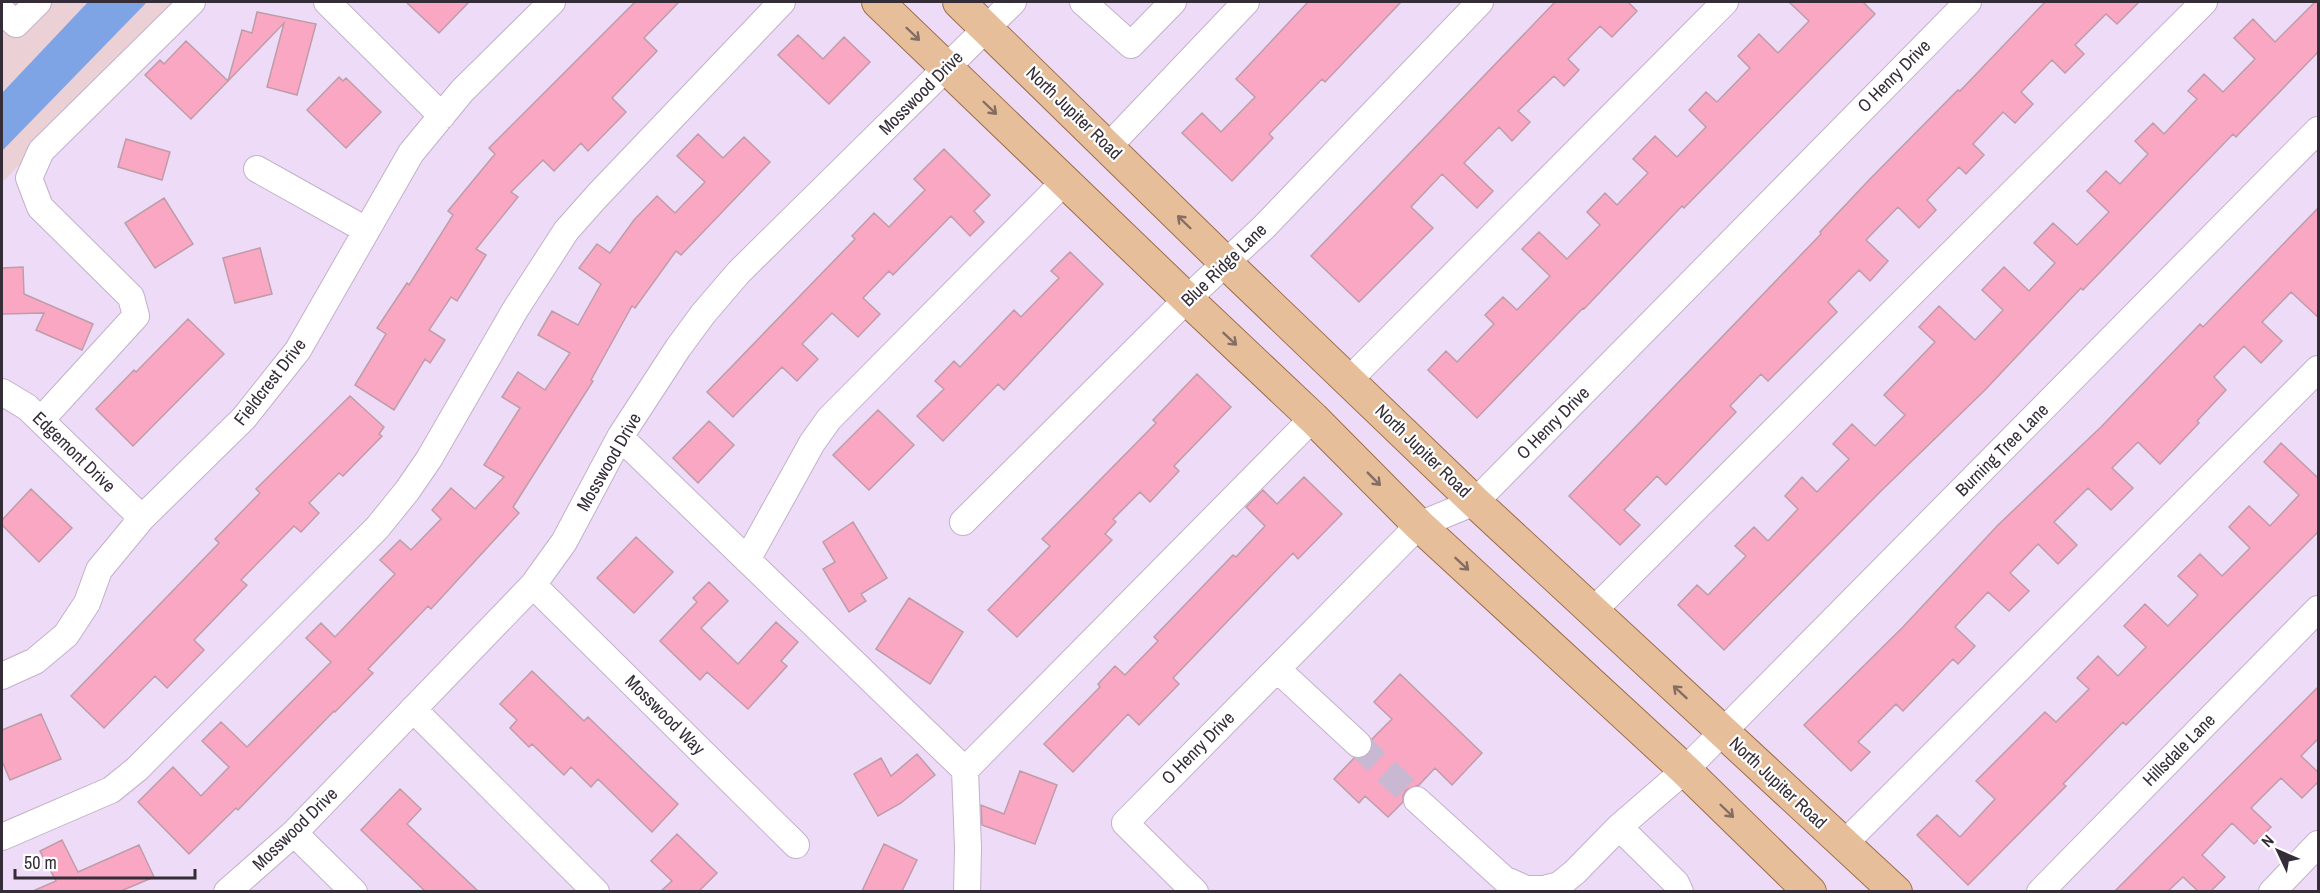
<svg xmlns="http://www.w3.org/2000/svg" width="2320" height="893" font-family="'Archivo Narrow',sans-serif">
  <rect width="100%" height="100%" fill="#eedbf7"/>
  <path fill="#ebd1d6" d="M2,2H172L2,183Z"/>
  <path fill="#7fa4e5" d="M88,2H147L2,151V93Z"/>
  <path fill="#faa7c4" stroke="#be9da8" stroke-width="1.5" d="M406,2H469L439,33Z
    M635,2H679L644,38L657,51L612,98L626,112L588,151L581,143L554,171L543,160L511,192L518,197L476,249L486,255L457,301L451,297L429,330L445,340L430,363L425,359L394,410L355,385L386,334L377,328L407,283L409,285L453,215L448,211L495,154L489,148Z
    M1308,2H1401L1325,82L1322,79L1269,134L1273,138L1232,181L1182,133L1202,113L1221,132L1255,97L1236,79Z
    M1555,2H1628L1637,11L1612,37L1600,26L1568,59L1579,70L1564,86L1554,76L1518,111L1530,122L1512,141L1499,127L1464,163L1493,191L1477,208L1442,174L1411,207L1433,228L1359,302L1311,256Z
    M1789,2H1863L1875,14L1684,208L1682,206L1584,309L1583,308L1477,418L1428,370L1446,351L1457,362L1494,324L1485,315L1503,297L1517,310L1550,276L1522,249L1539,232L1567,259L1600,225L1587,212L1605,193L1617,205L1648,173L1633,159L1655,136L1677,157L1706,127L1689,110L1706,92L1717,102L1750,68L1738,56L1759,34L1778,53L1809,21Z
    M2045,2H2139L2117,24L2106,14L2075,45L2084,54L2065,73L2052,60L2021,92L2033,104L2015,123L2003,112L1973,144L1984,155L1966,174L1959,167L1927,200L1936,210L1919,228L1898,207L1866,240L1888,261L1870,281L1859,270L1828,302L1837,312L1768,381L1761,374L1730,406L1736,412L1666,485L1657,476L1624,510L1640,525L1620,545L1569,496L1821,234L1820,232L1869,180L1958,90L1960,91Z
    M2315,2H2319V51L2236,137L2233,134L2083,290L2081,288L1985,390L1881,491L1724,650L1678,605L1697,585L1708,595L1746,556L1735,546L1754,527L1768,541L1798,509L1785,496L1802,477L1817,492L1849,459L1833,444L1852,424L1875,446L1905,415L1884,395L1935,342L1919,327L1939,306L1975,340L2003,310L1982,290L2004,267L2029,291L2055,263L2034,243L2053,223L2077,245L2109,212L2087,191L2106,171L2120,184L2148,154L2135,141L2153,123L2164,134L2197,99L2188,91L2204,74L2223,92L2255,59L2234,38L2253,19L2275,42Z
    M257,12L316,24L297,95L267,87L284,23L228,81L242,30L252,33Z
    M798,35L823,59L844,37L870,62L829,104L778,55Z
    M186,41L228,81L191,119L145,75L160,60L164,64Z
    M339,77L343,81L346,78L381,112L346,148L307,110Z
    M698,134L723,158L744,137L770,162L681,255L676,251L635,308L632,306L591,380L593,381L513,507L519,513L431,609L428,606L368,669L373,673L335,712L334,711L238,810L236,808L189,854L138,802L173,767L201,796L229,767L202,741L221,722L247,747L331,662L306,638L321,623L335,637L395,574L380,560L400,540L411,550L441,519L432,510L451,488L475,509L504,477L484,465L520,408L502,397L518,372L545,390L570,353L538,335L552,311L578,325L601,284L579,268L597,244L610,253L634,220L657,196L675,213L705,182L677,156Z
    M126,139L170,152L162,180L118,167Z
    M944,149L990,195L974,211L984,222L970,236L951,216L893,275L889,271L863,298L880,314L858,337L832,313L802,344L818,359L797,381L782,367L733,417L707,392L855,239L852,236L874,213L889,227L925,190L914,179Z
    M164,198L193,244L155,268L125,223Z
    M2319,207V318L2291,292L2262,322L2282,341L2261,363L2244,346L2214,377L2226,390L2197,421L2199,423L2160,464L2138,442L2112,468L2133,488L2111,510L2088,488L2054,522L2077,545L2058,564L2038,544L2010,573L2029,591L2009,611L1988,592L1955,627L1975,646L1958,664L1953,659L1903,711L1896,704L1858,742L1870,752L1851,771L1804,725L1903,627L1998,525L2101,427L2200,324L2203,327Z
    M260,248L272,294L235,303L223,258Z
    M1070,252L1103,284L1004,390L998,384L943,441L917,416L944,389L935,381L954,361L960,367L1014,310L1021,317L1059,278L1051,271Z
    M23,267L24,294L93,324L82,350L36,330L44,313L2,314V268Z
    M188,319L224,354L133,446L96,409L134,370L136,372Z
    M1197,374L1231,407L1174,466L1179,471L1150,502L1140,492L1113,519L1116,522L1105,534L1112,540L1017,637L988,610L1050,546L1042,539L1156,423L1153,420Z
    M350,396L384,427L379,434L382,436L343,476L339,473L309,503L319,513L301,532L294,526L241,580L247,585L194,640L204,650L167,688L155,676L104,728L71,696L219,543L215,539L260,493L256,489Z
    M878,410L914,445L869,490L833,455Z
    M709,421L734,445L698,483L673,458Z
    M2281,443L2317,477L2319,475V531L2126,725L2123,722L2063,784L2066,786L1968,885L1917,835L1937,815L1960,837L1995,799L1976,781L2045,712L2056,722L2089,689L2077,678L2098,656L2118,676L2146,647L2124,626L2145,604L2168,626L2198,595L2178,576L2200,554L2222,576L2250,548L2229,527L2249,506L2270,526L2299,495L2264,462Z
    M1304,477L1342,514L1298,559L1293,553L1173,678L1179,684L1139,725L1128,714L1073,772L1044,744L1100,687L1098,684L1115,666L1125,675L1158,641L1154,637L1233,555L1236,557L1265,526L1246,507L1263,490L1277,504Z
    M31,489L72,528L39,562L2,525V520Z
    M853,522L887,578L861,594L866,601L849,612L823,569L835,562L823,542Z
    M636,537L673,572L634,613L597,578Z
    M709,582L728,601L701,628L738,664L776,622L798,642L781,661L787,666L748,709L707,672L700,680L660,641L697,602L693,598Z
    M909,598L963,632L930,684L876,649Z
    M532,671L584,721L588,717L678,804L652,832L598,779L591,787L571,767L564,775L532,744L529,747L510,728L517,720L500,704Z
    M1400,674L1482,753L1452,785L1435,768L1419,785L1406,790L1403,796V802L1388,817L1365,796L1359,803L1334,779L1354,758H1362L1369,754L1373,747L1372,739L1392,719L1374,702Z
    M2319,686V738L2301,756L2319,773V781L2302,798L2281,778L2251,808L2271,827L2254,844L2232,823L2202,855L2225,877L2211,891H2198L2183,877L2168,891H2115Z
    M41,714L61,759L10,780L2,761V730Z
    M917,754L935,775L901,803L878,816L854,774L881,758L891,776Z
    M1020,771L1057,785L1035,844L982,825L981,805L1004,814Z
    M400,789L421,809L407,824L478,891H425L361,830Z
    M677,834L717,873L699,891H661L672,881L651,861Z
    M62,840L78,872L139,845L154,877L121,891H33L56,881L40,851Z
    M884,844L917,860L902,891H862Z"/>
  <g fill="none" stroke-linecap="round" stroke-linejoin="round">
    <path stroke="#c9b8d1" stroke-width="26" stroke-dasharray="26 13" stroke-linecap="butt" d="M1358,744L1417,800"/>
    <defs>
      <path id="minor" d="M327,2L442,116
        M1083,2L1131,45L1173,2
        M2,11L16,24L38,2
        M1108,147L1246,2
        M257,169L366,230
        M1349,380L1725,2
        M2,392L27,407L142,518
        M41,420L136,316L131,297L40,207L29,178L41,151L192,2
        M620,437L965,770L968,848L967,892
        M963,522L1187,299L1264,227L1480,2
        M747,560L812,443L829,419L1066,180
        M533,585L796,845
        M1593,611L2204,2
        M1277,669L1358,744
        M2,676L35,661L66,635L87,603L99,570L142,518L244,418L298,350L411,153L462,91L552,2
        M413,709L596,892
        M965,770L1313,418
        M1417,800L1504,879L1526,889H1543L1559,885L1575,872L1619,827L1685,770L2318,130
        M1619,827L1676,883L1680,892
        M294,833L354,892
        M2,837L111,790L137,769L377,528L407,491L429,459L515,310L566,231L597,196L782,2
        M1844,844L2318,369
        M227,892L294,833L533,585L564,542L620,437L678,348L703,314L739,272L1013,2
        M1195,892L1125,823L1419,525L1475,502L1968,2
        M2040,892L2318,609
        M2272,892L2318,844"/>
      <path id="major" d="M878,2L1187,299L1313,418L1419,525L1685,770L1810,892
        M959,2L1226,263L1475,502L1896,892"/>
    </defs>
    <use href="#minor" stroke="#c3b1cb" stroke-width="28"/>
    <use href="#major" stroke="#9d6f4b" stroke-width="34"/>
    <use href="#minor" stroke="#fff" stroke-width="26"/>
    <use href="#major" stroke="#e6be9a" stroke-width="32"/>
  </g>
  <defs><path id="oneway-shaft" d="M-6 0H5M1.5-3L5.5 0L1.5 3" fill="none" stroke-width="1.6" stroke-linecap="round" stroke-linejoin="round" transform="scale(1.5)"/></defs>
  <g stroke="#846e64">
    <use href="#oneway-shaft" transform="translate(913 34) rotate(44)"/>
    <use href="#oneway-shaft" transform="translate(990 108) rotate(44)"/>
    <use href="#oneway-shaft" transform="translate(1184 222) rotate(-136)"/>
    <use href="#oneway-shaft" transform="translate(1230 339) rotate(43)"/>
    <use href="#oneway-shaft" transform="translate(1374 479) rotate(45)"/>
    <use href="#oneway-shaft" transform="translate(1462 564) rotate(43)"/>
    <use href="#oneway-shaft" transform="translate(1680 692) rotate(-137)"/>
    <use href="#oneway-shaft" transform="translate(1727 811) rotate(44)"/>
  </g>
  <g text-anchor="middle" stroke-width="4.5" stroke-linejoin="round" paint-order="stroke">
    <g font-size="18" fill="#342d37" stroke="#fff">
      <text transform="translate(1894 76) rotate(-45)" y="6">O Henry Drive</text>
      <text transform="translate(921 93) rotate(-45)" y="6">Mosswood Drive</text>
      <text transform="translate(1074 113) rotate(44)" y="6">North Jupiter Road</text>
      <text transform="translate(1224 265) rotate(-44)" y="6">Blue Ridge Lane</text>
      <text transform="translate(270 382) rotate(-52)" y="6">Fieldcrest Drive</text>
      <text transform="translate(1553 423) rotate(-45)" y="6">O Henry Drive</text>
      <text transform="translate(2002 450) rotate(-45)" y="6">Burning Tree Lane</text>
      <text transform="translate(1423 451) rotate(44)" y="6">North Jupiter Road</text>
      <text transform="translate(74 452) rotate(44)" y="6">Edgemont Drive</text>
      <text transform="translate(609 462) rotate(-60)" y="6">Mosswood Drive</text>
      <text transform="translate(665 715) rotate(45)" y="6">Mosswood Way</text>
      <text transform="translate(1198 748) rotate(-45)" y="6">O Henry Drive</text>
      <text transform="translate(2179 750) rotate(-45)" y="6">Hillsdale Lane</text>
      <text transform="translate(1778 783) rotate(43)" y="6">North Jupiter Road</text>
      <text transform="translate(295 829) rotate(-44)" y="6">Mosswood Drive</text>
    </g>
  </g>
  <rect width="2320" height="893" fill="none" stroke="#342d37" stroke-width="6"/>
  <g transform="translate(2278 851) rotate(314)" stroke="#ffffff" stroke-width="4.5" paint-order="stroke">
  <path d="M0-4.5L10 22L0 15L-10 22Z" fill="#342d37"/>
  <text y="-9" font-size="16" font-weight="bold" text-anchor="middle" fill="#342d37">N</text>
  </g>
  <path d="M15 869v9h180v-9" fill="none" stroke="#342d37" stroke-width="3"/>
  <text x="24" y="869" font-size="18" fill="#342d37" stroke="#ffffff" stroke-width="4.5" paint-order="stroke">50 m</text>
</svg>
